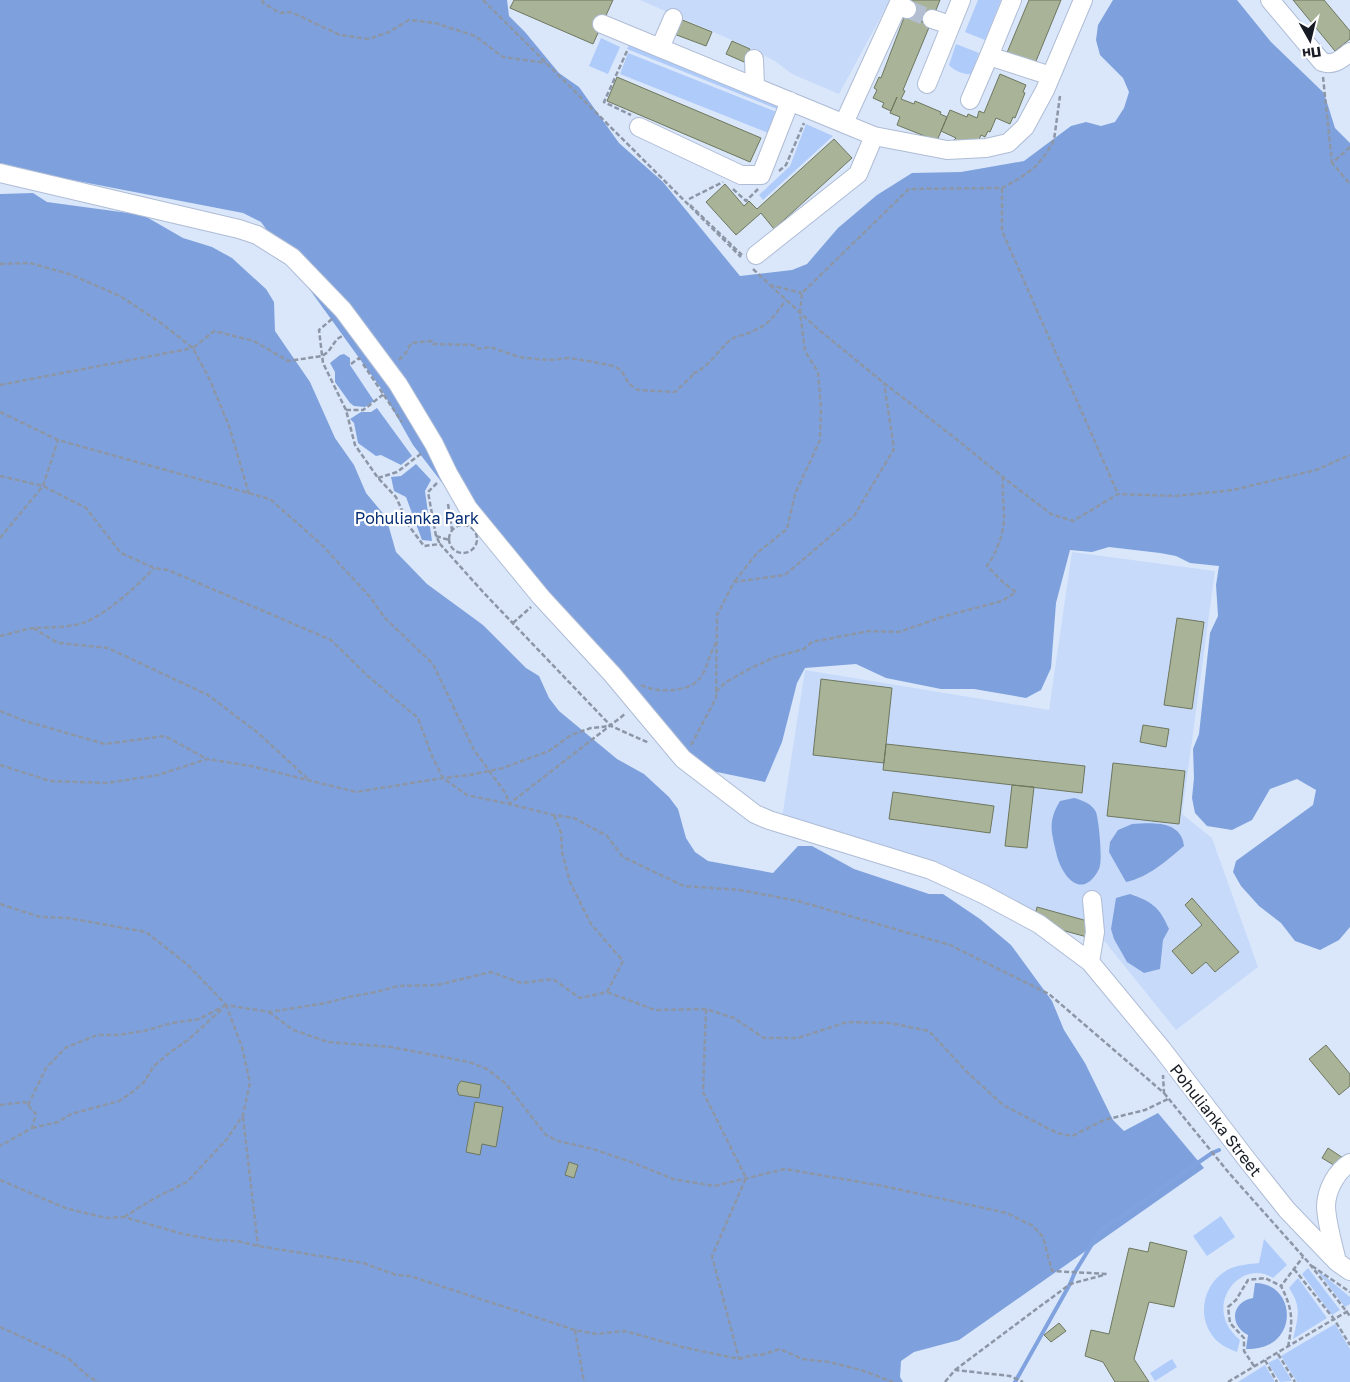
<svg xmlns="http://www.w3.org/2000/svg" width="1350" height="1382" font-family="'Golos Text',sans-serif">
  <rect width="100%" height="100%" fill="#dae7fb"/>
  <path fill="#c7dafa" d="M640,0H890L839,94L792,74L775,61L743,45Z
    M1072,552L1215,571L1182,814L1212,838L1258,967L1176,1030L1098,933L1087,937L782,818L805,670L1049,710Z"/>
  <path fill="#afcbfa" d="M978,0H1001L985,40L965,32Z
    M601,38L620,47L608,74L589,66Z
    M630,43L781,104L782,111L627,49Z
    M956,44L979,53L971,74C964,75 953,70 949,65Z
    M628,53L779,113L771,134L620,74Z
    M806,124L833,136L763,200L759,195L790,166Z
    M1221,1216L1235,1237L1207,1256L1193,1236Z
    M1264,1239L1287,1265L1273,1278C1241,1257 1200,1307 1240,1340L1237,1352C1227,1348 1218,1344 1212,1335C1196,1313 1205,1281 1229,1269C1238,1265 1249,1264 1259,1263Z
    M1308,1268L1340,1310L1332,1315L1302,1274Z
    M1316,1269L1350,1297V1304L1345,1307Z
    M1298,1278L1327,1318L1293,1339C1298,1317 1302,1307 1289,1288Z
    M1335,1324L1350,1349V1382H1297L1281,1356Z
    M1278,1358L1292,1381L1280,1382L1268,1363Z
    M1172,1359L1177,1367L1155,1381L1150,1373Z
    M1265,1365L1275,1382H1238Z"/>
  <path fill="#7ea1dd" d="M0,0H507L509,16L525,32L559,73L579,87L619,143L663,182L740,276L792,270L807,264L838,228L877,195L912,173L961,172L1024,161L1071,126L1086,122L1101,126L1115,122L1124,108L1129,92L1123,78L1100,55L1096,40L1098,25L1113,0H1237L1271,42L1324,93L1335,128L1350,143V927L1339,940L1320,950L1295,941L1281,923L1259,906L1241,886L1233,872L1236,861L1313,805L1316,790L1297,779L1270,789L1252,820L1232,830L1207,826L1195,813L1192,798L1194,778L1193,749L1199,734L1210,633L1218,616L1216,585L1219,566L1190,563L1176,556L1160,553L1109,547L1092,552L1070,550L1056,603L1051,668L1041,690L1026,698L974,689H941L886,678L856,664L805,668L797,683L782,742L765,782L712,771L665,735L494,550L413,445L380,387L261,222L243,213L67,179L0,163Z
    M33,193L47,202L143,215L183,238L212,247L232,258L266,289L274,302L275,331L310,382L335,438L354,465L366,493L386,517L396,552L427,584L483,625L526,668L539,676L549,698L559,711L617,759L644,774L669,797L678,809L686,838L695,852L708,861L773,873L798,846H812L854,869L929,894H943L980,919L1011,945L1052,1001L1064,1030L1085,1063L1113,1120L1124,1131L1158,1113L1204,1168L959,1340L914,1352L901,1361L900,1377L903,1382H0V194Z
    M1074,798C1082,800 1092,804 1096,812C1099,821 1103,861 1099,869C1082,902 1061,876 1056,852C1051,831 1048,821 1060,801Z
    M1132,824C1152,823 1181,820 1184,846C1166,861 1149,877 1126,882L1109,852L1110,842L1118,830Z
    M1130,894C1152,902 1159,906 1169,929L1163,940L1160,969L1144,973L1127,962L1114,939L1111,929L1116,898Z"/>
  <path fill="#80a3e0" d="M344,354L350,358V365L374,401L365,407L354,406L350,403L335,382V372L330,363L340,355Z
    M377,408L412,456L401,465L381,455L376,456L358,443L354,423L350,419L361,412H371Z
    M416,464L431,480L425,491L432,541L422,540L406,497L394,491L391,477L401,476Z
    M1255,1283C1298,1283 1300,1351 1246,1349L1248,1335C1229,1325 1231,1302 1253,1298Z"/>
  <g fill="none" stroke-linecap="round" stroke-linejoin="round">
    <path stroke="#80a3e0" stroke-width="4" d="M1015,1382L1070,1284L1075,1272L1100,1231L1212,1153L1219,1150"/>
  </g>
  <path fill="#a9b398" stroke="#6e775e" d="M514,0H613L593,44L510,8Z
    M911,0H940L930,25L905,15Z
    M1029,0H1061L1034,66L1006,55Z
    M1293,0H1324L1350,31V39L1335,51Z
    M905,15L930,25L903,90L905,91L901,99L914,104L915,101L941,112L940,114L947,117L937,141L897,125L900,117L890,113L897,97L891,111L882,107L884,103L873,98L877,90L874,88L879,77L881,78Z
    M680,19L712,32L706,46L674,34Z
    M732,41L750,49L744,62L726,54Z
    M1000,74L1026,85L1023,92L1025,93L1015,118L1013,117L1010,124L996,118L990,132L988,131L985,137L981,135L976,146H968L954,140L956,138L941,131L950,110L967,117L968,114L977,118L979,111L984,113Z
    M617,77L761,138L750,162L607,101Z
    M834,139L852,158L774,229L761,213L736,235L706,202L725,184L744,206L749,201L757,209Z
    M1177,618L1204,622L1192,709L1164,705Z
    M821,679L892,688L884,763L813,755Z
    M1143,725L1169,729L1166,747L1140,742Z
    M886,744L1085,766L1082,793L883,770Z
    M1113,763L1185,771L1179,824L1107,816Z
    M1012,785L1034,787L1027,848L1005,846Z
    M893,792L994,806L990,833L889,819Z
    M1192,898L1239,952L1215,972L1206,962L1192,974L1172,951L1202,925L1185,905Z
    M1037,907L1091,922L1087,937L1047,926L1035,916Z
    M1326,1045L1350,1074V1086L1339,1095L1309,1059Z
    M461,1081L481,1085L479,1098L459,1095L457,1090L458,1085Z
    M475,1102L503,1107L496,1147L482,1144L480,1155L466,1152Z
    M1328,1148L1343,1158L1337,1167L1322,1158Z
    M569,1162L578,1165L574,1178L565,1175Z
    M1150,1242L1187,1251L1174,1307L1149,1302L1134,1359L1149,1382H1115L1103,1362L1085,1356L1091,1330L1109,1334L1129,1248L1148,1252Z
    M1059,1323L1066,1331L1051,1342L1044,1335Z"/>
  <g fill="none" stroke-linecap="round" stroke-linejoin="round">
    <path stroke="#b3bed0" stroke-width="18" stroke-dasharray="18 9" stroke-linecap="butt" d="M907,9L932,19"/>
    <defs>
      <path id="minor" d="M1270,0L1322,62C1334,66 1341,59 1350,52
        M932,19L950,25
        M602,24L874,136L947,150L986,148L1008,143L1025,127L1045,90L1083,0
        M660,48L673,18
        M989,56L1012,0
        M754,59L755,87
        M927,84L961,0
        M970,100L989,56L1051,76
        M844,123L898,5L907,9
        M639,127L741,175H761L790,101
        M0,173L239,229L257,235L292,257L343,310L398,384L434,444L448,473L468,508L541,597L612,674L683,759L755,814L769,820L931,870L983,894L1039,924L1090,962L1162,1049L1248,1161L1287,1210L1337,1262L1350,1271
        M756,255L858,174L874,136
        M1090,962L1095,932L1092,900
        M1337,1262C1333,1244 1327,1225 1326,1207C1326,1191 1336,1171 1350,1163"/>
    </defs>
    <use href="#minor" stroke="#aebcd5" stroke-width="20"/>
    <path stroke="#8c96a6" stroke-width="2.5" stroke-dasharray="5 2.5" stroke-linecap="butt" d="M262,0L263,3L280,13L291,12L340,35L368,39L389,32L409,20L435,23L475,36L503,57L546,63
      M483,0L741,257
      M627,51L604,102L631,115
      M1323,77L1332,163
      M1350,147L1332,163L1350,184
      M779,171L786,165L804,123
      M1002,188V231L1118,494
      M733,189L746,201L758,189
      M689,199L723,182
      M690,205L742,255
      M0,264L30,263L72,275L120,296L161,323L193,348
      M753,269L770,285L802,293
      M770,285L819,330L884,383L955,438L1009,482L1051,514L1073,521L1118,494L1176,496L1233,490L1316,470L1350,455
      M332,319L319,330L323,363L346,410L355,445L378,478L396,497L409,526L424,546L440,544L483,592L611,726L649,743
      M399,360L406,353L411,343C418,342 424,342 432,341L433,344L473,345L479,349L490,347L519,357L536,359L549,360L569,358L594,362L613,366L621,370L629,384L638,390L675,392L692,376L693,372L695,373C711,364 717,352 729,341C735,336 745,335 751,332C770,324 774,316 786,300
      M351,364L359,358L360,360
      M363,364L402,422
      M0,385L193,348
      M346,410H363L384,394
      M0,412L58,440L270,499L321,544L371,598L384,617L433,664L474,750L506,794L509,804L554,815L574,818L607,836L623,857L684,886L740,890L798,901L950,945L1049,994L1164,1093L1163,1075
      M0,476L43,486L86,508L121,553L154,568L168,570L331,640L369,677L418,718L432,756L443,778L467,795L509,804L625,714
      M378,478L397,472L422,453
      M437,483L428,492L436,536L440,544
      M249,494L229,426L210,380L193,348L214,331L254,341L288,361L322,356L328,352L337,339L344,335
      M448,504L452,530
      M449 539a14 14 0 1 1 28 0a14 14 0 1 1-28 0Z
      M436,536L449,540
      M0,538L43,486L58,440
      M735,581L757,553L787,529L795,494L820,440L821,408L818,372L805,351L800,313L802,293L909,189L1002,188L1020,178L1035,167L1046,154L1054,140L1060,96
      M513,623L531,607
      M33,628L58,643L108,648L208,695L257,732L308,779
      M0,636C11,634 23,629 34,628C50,627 73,628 88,621C111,610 136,587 154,568
      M641,685C651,690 662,691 673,690C709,686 702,667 717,641
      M716,692L726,682L751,668L775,657L804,649L812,642L869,631L899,632L945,616L1002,601L1016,592L1005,584L987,566C995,555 1004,534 1004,519C1004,505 1002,491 1003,477
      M0,711L25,721L105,744L165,736L207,759
      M691,745L716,698L717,615L734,582L785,575L854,516L894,449L884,383
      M0,765L50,781L107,783L158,775L207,759L251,766L356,792L443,778L469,775L503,768L549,751L571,735L591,728L610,726
      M0,904L40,917L68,918L146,932L188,965L226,1005L269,1012L326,1003L349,997L376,992L398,986L437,985L491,972L521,983L553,979L580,998L607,992L623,961L591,924L570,882L562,852L561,833L554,815
      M607,992L655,1010L706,1009L734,1018L764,1038H798L847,1022L890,1023L929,1031L968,1073L1003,1105L1057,1133L1072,1136L1104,1120L1145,1110L1168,1099
      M706,1009L703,1092L746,1178L712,1256L739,1359
      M269,1012L293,1030L328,1042L391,1047L469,1062L487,1069L506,1084L546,1135L558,1141L593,1149L634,1163L673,1179L714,1186L785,1169L883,1186L1007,1213L1033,1226L1043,1237L1052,1271L1108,1274
      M1164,1093L1229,1173L1309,1263L1350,1316
      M0,1105L25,1102L36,1114L32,1128L0,1146
      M28,1105L46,1068L65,1048L97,1035H118L144,1031L172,1023L199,1019L226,1005
      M243,1117L258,1246
      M32,1128L58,1122L71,1114L119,1101L134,1091L145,1081L153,1067L169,1053L188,1040L223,1008
      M0,1180L65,1208L106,1218L124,1217L183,1234L216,1240L237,1241L258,1246L363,1263L396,1275L410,1276L575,1330L596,1334L625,1331L682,1347L739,1359L753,1355H761L780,1349L802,1359L829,1362L861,1370L893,1382
      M124,1217L155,1198L187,1182L227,1139L243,1115L250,1083L242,1047L226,1005
      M1312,1266L1350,1292
      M1294,1269L1334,1319L1350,1310
      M0,1327L68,1358L88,1376L98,1382
      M575,1330L584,1382
      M1288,1347C1293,1320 1293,1310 1281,1286L1303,1257
      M1278,1354L1295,1382
      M1265,1360L1277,1382
      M1254,1366L1244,1351V1338L1230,1323L1228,1307L1236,1300L1248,1280L1265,1278L1281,1286
      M955,1370L1070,1284L1104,1275
      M945,1382L955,1370L1010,1376L1023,1382
      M1228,1382L1334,1319L1350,1345"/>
    <use href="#minor" stroke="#fff" stroke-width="18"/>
  </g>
  <g text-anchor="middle" stroke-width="4.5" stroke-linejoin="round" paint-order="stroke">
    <g font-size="16" fill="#072e74" stroke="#fff">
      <text x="417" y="524">Pohulianka Park</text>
    </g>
    <g font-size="16" fill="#161b24" stroke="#fff">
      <text transform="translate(1216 1120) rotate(52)" y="6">Pohulianka Street</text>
    </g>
  </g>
  <g transform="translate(1310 40) rotate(172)" stroke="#ffffff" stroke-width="4" paint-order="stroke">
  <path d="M0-4L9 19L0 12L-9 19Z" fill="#161b24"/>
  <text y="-8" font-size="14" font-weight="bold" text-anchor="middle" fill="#161b24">Пн</text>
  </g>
</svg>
